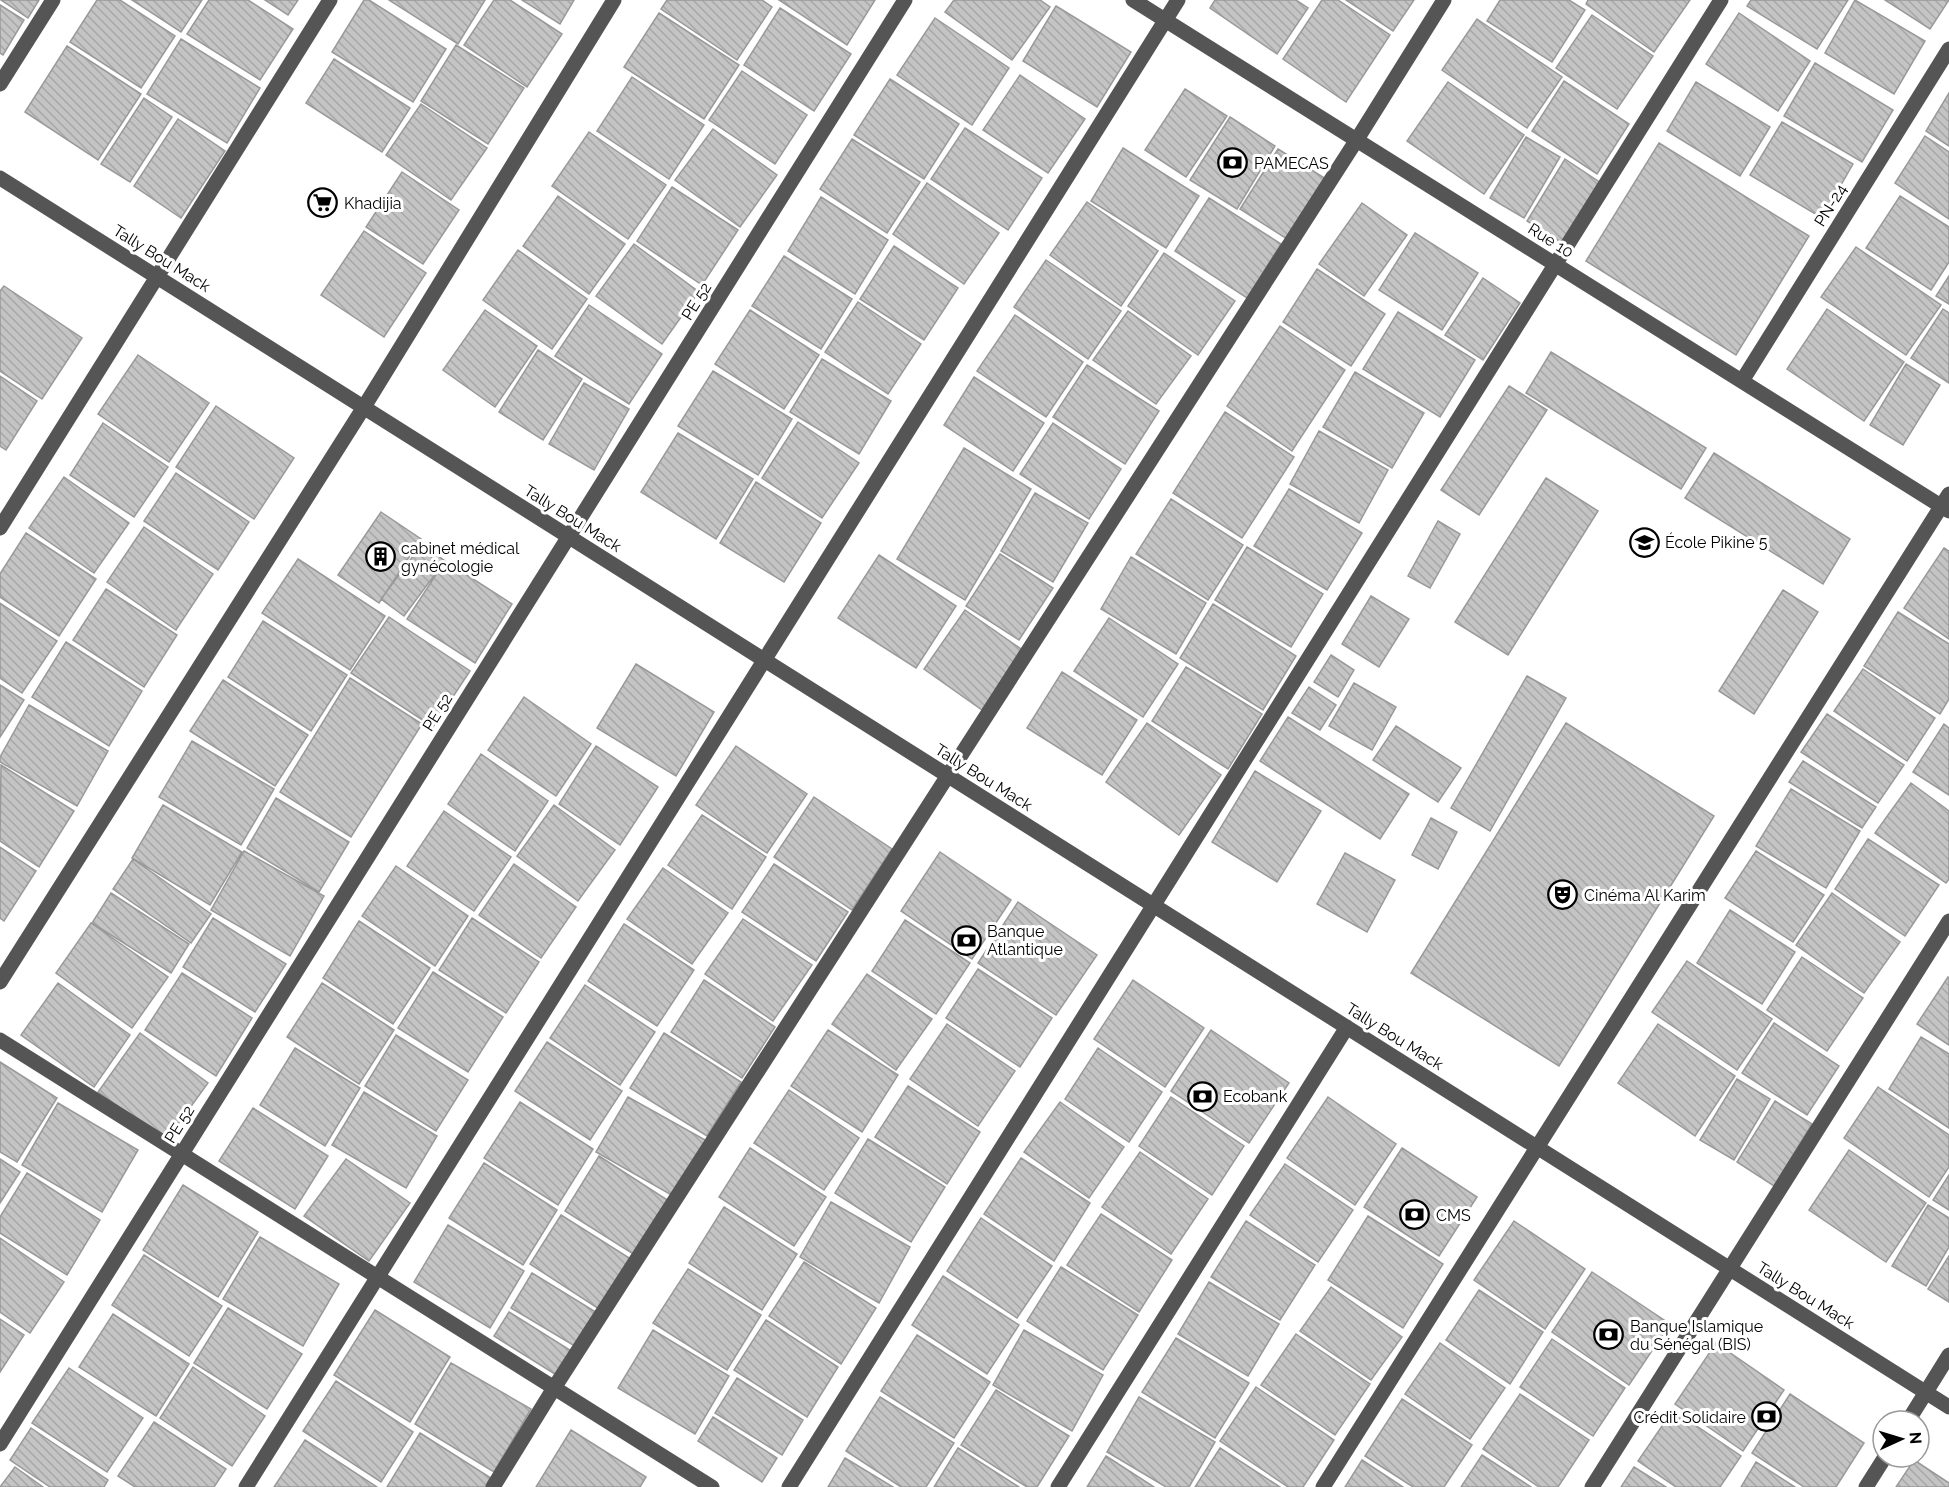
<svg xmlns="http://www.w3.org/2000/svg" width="1949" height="1487" font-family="Raleway,sans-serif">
  <defs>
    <pattern id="building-back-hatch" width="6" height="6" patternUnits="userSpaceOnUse" patternTransform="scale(1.5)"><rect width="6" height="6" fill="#c4c4c4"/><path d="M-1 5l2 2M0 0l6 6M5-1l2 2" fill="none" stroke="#a7a7a7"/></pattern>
  </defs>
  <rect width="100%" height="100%" fill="#fff"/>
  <path fill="url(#building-back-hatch)" stroke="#999" stroke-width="1.5" d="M1,0H39L28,18Z
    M97,0H120L175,36L141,88L70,42Z
    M132,0H202L181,32Z
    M209,0H248L293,29L260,80L187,34Z
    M265,0H298L288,15Z
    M364,0H369L446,49L413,102L332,52Z
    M389,0H485L458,44Z
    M494,0H510L562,34L527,87L464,45Z
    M522,0H574L560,24Z
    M667,0H762L772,7L737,60L661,9Z
    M779,0H875L847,45Z
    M954,0H1040L1050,7L1012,60L945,12Z
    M1215,0H1296L1308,8L1277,54L1210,8Z
    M1322,0H1338L1390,35L1346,102L1283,59Z
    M1346,0H1414L1393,31Z
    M1500,0H1569L1585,10L1552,62L1487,21Z
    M1588,0H1690L1654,52L1586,4Z
    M1751,0H1848L1817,49L1747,6Z
    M1855,0L1925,41L1894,94L1825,53Z
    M1885,0H1949L1930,29Z
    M0,5L24,20L3,55L0,53Z
    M1056,6L1131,52L1097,107L1023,61Z
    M780,8L851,54L814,111L744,65Z
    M659,13L739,65L704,119L624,67Z
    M1739,13L1810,61L1778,111L1706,64Z
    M1592,15L1653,56L1617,109L1556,68Z
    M935,18L1009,68L972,125L897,75Z
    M1477,19L1562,77L1527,128L1442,70Z
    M181,39L260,88L227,143L147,94Z
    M456,45L524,88L488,144L421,101Z
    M67,46L141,94L98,160L25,112Z
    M334,59L410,108L382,152L306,103Z
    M1815,63L1893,110L1862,162L1784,116Z
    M742,71L807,115L775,164L709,120Z
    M1020,75L1085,119L1048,173L983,130Z
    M632,77L704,125L669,179L597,131Z
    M890,79L959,124L924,179L854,135Z
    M1564,81L1629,124L1597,174L1532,131Z
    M1448,82L1524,135L1484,194L1407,141Z
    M1696,82L1770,127L1740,176L1667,131Z
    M1185,89L1227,116L1186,177L1145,150Z
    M1949,93V146L1926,131Z
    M144,98L172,117L130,182L101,164Z
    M421,104L487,148L451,200L386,155Z
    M1230,117L1275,146L1237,209L1190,180Z
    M178,119L225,151L181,218L134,186Z
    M1782,122L1853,164L1822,218L1750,175Z
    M965,128L1042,178L1008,230L931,179Z
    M713,129L777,175L740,227L675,180Z
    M589,132L666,185L628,239L552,186Z
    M1925,136L1949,152V219L1895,183Z
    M1526,137L1560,157L1524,218L1490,198Z
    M852,139L920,182L887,233L820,189Z
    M1659,143L1809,236L1736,355L1586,261Z
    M1123,148L1199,196L1166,248L1091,201Z
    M1278,149L1326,179L1287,239L1240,209Z
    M1565,159L1601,183L1564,244L1527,221Z
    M402,172L459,210L423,264L366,227Z
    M927,183L999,233L964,284L893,234Z
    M672,187L738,230L702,285L637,241Z
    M558,196L625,244L589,294L523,246Z
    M1900,196L1949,227V262L1931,290L1866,248Z
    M821,197L888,240L855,294L788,251Z
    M1209,198L1281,244L1247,298L1175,251Z
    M1087,202L1158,251L1121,306L1050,255Z
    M1362,203L1407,235L1364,296L1319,264Z
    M364,231L426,273L384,337L321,295Z
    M1415,233L1478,273L1442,330L1379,290Z
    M634,244L699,292L662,344L596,296Z
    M894,246L958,288L924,340L860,299Z
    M1856,247L1941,305L1906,355L1821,297Z
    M518,250L587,299L552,349L483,300Z
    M1164,253L1235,301L1198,355L1128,306Z
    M784,256L852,299L821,349L752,306Z
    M1046,260L1121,311L1088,359L1014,307Z
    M1317,269L1385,314L1351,366L1283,322Z
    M1949,276V304L1936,296Z
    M1483,278L1520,303L1483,360L1445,335Z
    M4,286L82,338L42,399L0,371V291Z
    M858,302L921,344L888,394L825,352Z
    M589,305L662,354L629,404L555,356Z
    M1827,309L1904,362L1864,421L1787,369Z
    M1943,309L1949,313V383L1911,358Z
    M485,310L537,346L495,407L443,370Z
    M750,310L819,355L784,409L715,364Z
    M1128,311L1191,356L1156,404L1093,360Z
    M1398,312L1475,360L1440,417L1363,369Z
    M1015,315L1083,362L1046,417L977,371Z
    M1280,326L1345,370L1292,451L1227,406Z
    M538,350L582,379L543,440L499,412Z
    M1551,352L1706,448L1681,489L1526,393Z
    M138,355L209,403L169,462L98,414Z
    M822,359L891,401L859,454L790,412Z
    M1906,364L1940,385L1903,445L1870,425Z
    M1087,365L1159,411L1125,464L1053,417Z
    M713,371L792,419L758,475L678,426Z
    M1355,372L1424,413L1392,468L1323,427Z
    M0,376L37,401L6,450L0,446Z
    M974,377L1044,423L1013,471L944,425Z
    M584,383L629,409L594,470L549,444Z
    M1509,386L1547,410L1479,515L1441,490Z
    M216,406L294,458L254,519L176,467Z
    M1225,412L1294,457L1242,538L1173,493Z
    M798,422L859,463L822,518L762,478Z
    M103,423L168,467L134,517L70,475Z
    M1053,423L1121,469L1089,519L1020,474Z
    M1319,431L1388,470L1359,523L1290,484Z
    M678,433L753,479L716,539L641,492Z
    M964,448L1031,489L965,600L897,559Z
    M1714,453L1850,539L1823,584L1685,498Z
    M176,473L249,522L218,570L144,521Z
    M64,477L129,523L94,573L29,528Z
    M1546,478L1598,511L1508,655L1455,622Z
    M756,482L821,523L784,582L720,543Z
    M1289,489L1362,533L1327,590L1254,546Z
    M1035,493L1088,523L1053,582L1001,551Z
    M1171,499L1243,545L1208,600L1136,554Z
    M381,512L421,539L379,603L338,575Z
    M1438,521L1460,534L1430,588L1408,576Z
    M144,527L213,574L176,630L107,582Z
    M26,533L96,579L59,636L0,597V574Z
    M422,544L445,561L404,616L381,599Z
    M1247,547L1323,594L1291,647L1215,600Z
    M1944,548L1949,551V639L1904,608Z
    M1000,554L1053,588L1019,640L966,606Z
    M879,555L956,606L916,668L838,618Z
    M1131,557L1206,603L1176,654L1101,609Z
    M298,559L385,616L350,670L262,613Z
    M445,561L512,604L475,663L407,619Z
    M106,589L177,635L144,687L73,640Z
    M1783,590L1818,612L1754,714L1719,691Z
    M1371,596L1409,619L1379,667L1342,644Z
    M0,603L57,641L22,693L0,678Z
    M1213,604L1296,656L1263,710L1180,658Z
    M965,610L1024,651L982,710L924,669Z
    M1898,612L1949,644V699L1940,714L1864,666Z
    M389,617L470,671L433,727L351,673Z
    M1109,618L1178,664L1143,717L1074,671Z
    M263,621L347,675L311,731L228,677Z
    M66,642L142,691L109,746L32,697Z
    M1331,655L1354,670L1338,697L1314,682Z
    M636,664L714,712L676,776L597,728Z
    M1186,667L1262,714L1228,769L1152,721Z
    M1863,669L1935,718L1907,761L1834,711Z
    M1062,672L1137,720L1102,775L1027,728Z
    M1527,676L1566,698L1490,831L1451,808Z
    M350,678L422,724L351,837L280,792Z
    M223,680L308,735L275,786L190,731Z
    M1354,683L1396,707L1372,750L1329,726Z
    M0,685L24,700L0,737Z
    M1309,687L1336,705L1320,730L1292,713Z
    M524,697L591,744L556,796L488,750Z
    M29,705L108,751L77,806L0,762V757Z
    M1827,714L1904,765L1878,803L1801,752Z
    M1288,717L1409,794L1380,839L1260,761Z
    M1147,723L1221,775L1179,835L1106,782Z
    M1566,723L1714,816L1559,1066L1411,973Z
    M1944,724L1949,728V795L1913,772Z
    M1396,726L1461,768L1438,802L1373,760Z
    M192,741L274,789L241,845L159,797Z
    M596,746L658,787L620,845L559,804Z
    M736,746L807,794L767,853L696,805Z
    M481,754L548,801L515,851L448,804Z
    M1803,761L1876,807L1862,828L1789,782Z
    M1,765L74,811L39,867L0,841Z
    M1255,771L1321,811L1277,882L1212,842Z
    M1911,783L1949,811V879L1946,883L1875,833Z
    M1791,789L1860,831L1826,888L1756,846Z
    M814,797L892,849L852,910L774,857Z
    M276,798L349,842L319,892L247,848Z
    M163,805L242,852L210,905L132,858Z
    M554,805L615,850L578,901L517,856Z
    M444,811L511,857L474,911L407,866Z
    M702,815L766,857L732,909L668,865Z
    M1431,818L1457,832L1438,869L1412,855Z
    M1868,839L1939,885L1905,936L1835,889Z
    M0,847L36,871L4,921L0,918Z
    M244,851L324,896L290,956L211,910Z
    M1756,851L1824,895L1793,942L1725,898Z
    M940,852L1011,900L972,959L901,911Z
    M1345,853L1395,880L1367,932L1317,904Z
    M133,859L211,914L191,943L113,889Z
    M514,864L576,907L541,958L479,915Z
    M774,864L848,912L816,961L742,912Z
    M396,866L468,916L435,966L362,916Z
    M663,868L728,913L692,964L627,919Z
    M111,893L189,944L171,973L92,923Z
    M1832,893L1900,942L1864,993L1796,945Z
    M1018,902L1097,955L1056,1015L978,963Z
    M1730,910L1795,952L1762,1004L1697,963Z
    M213,918L286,964L255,1012L183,967Z
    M472,918L539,962L506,1013L439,970Z
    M743,919L812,965L773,1021L705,974Z
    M905,920L970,963L936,1014L872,971Z
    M359,921L430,968L393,1024L323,978Z
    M91,923L168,977L132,1028L56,973Z
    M624,924L694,970L657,1026L588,981Z
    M1802,957L1863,998L1827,1051L1767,1010Z
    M1687,961L1772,1019L1737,1070L1652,1012Z
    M978,969L1052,1018L1020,1067L946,1018Z
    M433,972L503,1017L468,1072L398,1028Z
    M182,973L252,1018L216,1076L145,1030Z
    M867,974L932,1019L896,1070L832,1024Z
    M1948,977L1949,978V1045L1917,1024Z
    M704,980L775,1027L742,1078L671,1032Z
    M1133,980L1204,1028L1165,1087L1094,1039Z
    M58,983L130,1035L94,1087L21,1035Z
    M322,983L394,1030L359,1084L287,1037Z
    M585,985L655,1032L620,1085L550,1038Z
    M1774,1023L1839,1066L1807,1115L1742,1073Z
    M947,1024L1015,1071L978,1126L910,1079Z
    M1658,1024L1735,1076L1695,1136L1618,1083Z
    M828,1030L898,1075L862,1132L791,1086Z
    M1211,1030L1289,1083L1249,1143L1171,1091Z
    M140,1033L208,1083L166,1141L98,1092Z
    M664,1033L741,1082L707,1136L630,1088Z
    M396,1035L468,1080L436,1131L365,1086Z
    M1921,1037L1949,1054V1128L1889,1089Z
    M547,1042L622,1091L590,1140L515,1091Z
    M295,1048L360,1088L325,1146L260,1105Z
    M1098,1048L1162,1092L1129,1142L1065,1099Z
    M0,1062L57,1098L17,1162L0,1152Z
    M1737,1079L1770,1099L1734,1160L1700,1140Z
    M908,1086L980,1132L947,1184L875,1137Z
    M1878,1087L1949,1135V1167L1929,1197L1844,1138Z
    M789,1090L859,1138L824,1190L754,1143Z
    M364,1092L437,1136L406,1188L332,1145Z
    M628,1097L707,1141L675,1197L596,1152Z
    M1171,1097L1244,1146L1212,1195L1139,1146Z
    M1328,1097L1396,1144L1355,1205L1287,1158Z
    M1775,1101L1812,1124L1774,1186L1737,1162Z
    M520,1102L593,1149L558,1205L484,1158Z
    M1060,1102L1124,1147L1089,1198L1024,1152Z
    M58,1103L138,1150L102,1212L22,1165Z
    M253,1108L328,1156L295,1209L219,1161Z
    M868,1139L945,1187L911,1242L835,1193Z
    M750,1148L826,1197L794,1246L719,1197Z
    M1402,1148L1477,1197L1439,1256L1364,1207Z
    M1849,1150L1926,1203L1886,1262L1809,1210Z
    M1140,1152L1208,1199L1171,1254L1102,1207Z
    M599,1156L672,1203L638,1257L565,1211Z
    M1021,1158L1090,1203L1054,1261L984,1214Z
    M0,1159L20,1172L0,1203Z
    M346,1159L410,1203L369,1261L304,1216Z
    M484,1163L557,1210L523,1265L449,1218Z
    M1285,1164L1353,1210L1318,1262L1250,1215Z
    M27,1173L100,1220L67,1275L0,1233V1217Z
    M1949,1175V1210L1933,1200Z
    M183,1185L258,1232L218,1297L143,1250Z
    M831,1202L910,1247L879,1303L800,1257Z
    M1928,1205L1949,1218V1247L1926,1286L1892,1266Z
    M724,1207L797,1254L762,1310L689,1263Z
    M1101,1214L1172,1260L1139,1312L1067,1265Z
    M561,1215L634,1261L602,1311L530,1264Z
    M1368,1216L1443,1264L1403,1328L1328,1280Z
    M981,1218L1052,1266L1017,1318L947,1271Z
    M1246,1221L1315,1265L1280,1320L1211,1277Z
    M1514,1221L1585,1269L1545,1329L1474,1280Z
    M448,1225L524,1271L490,1328L414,1282Z
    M260,1237L339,1284L303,1346L223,1299Z
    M0,1238L64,1282L30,1333L0,1312Z
    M144,1255L222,1306L189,1356L112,1305Z
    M1949,1256V1302L1928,1289Z
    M804,1262L876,1308L841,1364L769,1316Z
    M1061,1267L1138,1315L1103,1370L1027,1321Z
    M688,1269L761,1315L727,1370L653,1323Z
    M1592,1272L1670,1324L1629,1385L1552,1332Z
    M532,1273L599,1314L578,1348L511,1308Z
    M943,1276L1019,1325L987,1374L912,1325Z
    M1209,1282L1279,1324L1248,1376L1178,1334Z
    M1331,1287L1402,1337L1371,1380L1300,1331Z
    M1479,1290L1543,1332L1510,1384L1446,1340Z
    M228,1308L302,1354L267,1409L194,1363Z
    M375,1310L450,1357L410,1422L334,1375Z
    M509,1312L573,1352L558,1376L494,1336Z
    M113,1314L189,1364L156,1416L79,1367Z
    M0,1319L24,1335L0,1372Z
    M766,1320L838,1367L807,1417L734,1370Z
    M653,1330L729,1376L695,1434L618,1388Z
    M1024,1330L1103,1375L1072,1431L993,1385Z
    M1296,1334L1370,1384L1335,1435L1261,1385Z
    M917,1335L990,1382L954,1438L881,1391Z
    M1176,1338L1249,1383L1215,1438L1142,1392Z
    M1552,1339L1625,1388L1593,1436L1520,1387Z
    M1440,1343L1505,1388L1470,1439L1405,1394Z
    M1716,1343L1784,1390L1743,1451L1675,1404Z
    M451,1363L531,1409L494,1472L415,1424Z
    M193,1367L265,1416L232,1466L160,1418Z
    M69,1368L143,1418L107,1472L32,1423Z
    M737,1378L803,1420L782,1455L715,1413Z
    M336,1381L413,1432L381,1482L303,1431Z
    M1256,1387L1334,1440L1303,1487H1288L1220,1441Z
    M996,1390L1069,1436L1037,1487H1027L961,1445Z
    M1520,1394L1589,1440L1558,1487H1539L1483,1449Z
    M1790,1394L1864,1443L1836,1487H1804L1752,1453Z
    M880,1397L954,1443L926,1487H901L846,1451Z
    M1139,1397L1215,1442L1189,1487H1166L1107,1452Z
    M1402,1399L1472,1445L1444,1487H1413L1365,1456Z
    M1673,1410L1741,1456L1720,1487H1676L1638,1461Z
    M713,1417L777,1458L762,1482L698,1441Z
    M154,1422L226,1469L214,1487H135L118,1476Z
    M31,1428L108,1480L104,1487H50L10,1460Z
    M571,1430L646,1477L640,1487H536Z
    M420,1433L494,1480L489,1487H387Z
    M305,1440L377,1487H274Z
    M958,1448L1019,1487H934Z
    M1220,1448L1280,1487H1195Z
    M1482,1455L1531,1487H1461Z
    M1106,1456L1154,1487H1087Z
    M845,1458L893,1487H828Z
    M1362,1460L1403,1487H1345Z
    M1914,1460L1949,1483V1487H1896Z
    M1756,1462L1795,1487H1741Z
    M15,1467L43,1487H0Z
    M1634,1467L1666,1487H1621Z"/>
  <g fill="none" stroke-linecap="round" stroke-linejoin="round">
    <path stroke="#555" stroke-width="15" d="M1133,0L1949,511
      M0,84L53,0
      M0,178L1949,1407
      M1742,381L1949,49
      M0,528L330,0
      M0,982L364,407L614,0
      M0,1040L712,1487
      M1908,1421L1949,1355
      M0,1444L905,0
      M246,1487L1178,0
      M493,1487L554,1388L1356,141L1444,0
      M789,1487L1721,0
      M1058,1487L1347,1027
      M1323,1487L1949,494
      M1592,1487L1949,921
      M1866,1487L1885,1457"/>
  </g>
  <defs>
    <symbol id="bank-ring" viewBox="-11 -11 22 22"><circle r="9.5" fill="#fff" stroke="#000" stroke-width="1.5"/><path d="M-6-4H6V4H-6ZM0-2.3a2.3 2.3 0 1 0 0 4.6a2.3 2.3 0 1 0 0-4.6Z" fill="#000"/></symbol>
    <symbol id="supermarket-ring" viewBox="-11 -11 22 22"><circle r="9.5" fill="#fff" stroke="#000" stroke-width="1.5"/><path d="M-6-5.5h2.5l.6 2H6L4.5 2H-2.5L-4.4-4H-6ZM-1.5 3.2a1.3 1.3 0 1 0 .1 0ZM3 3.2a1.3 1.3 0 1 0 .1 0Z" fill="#000"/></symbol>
    <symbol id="school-ring" viewBox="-11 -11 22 22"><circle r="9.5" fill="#fff" stroke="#000" stroke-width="1.5"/><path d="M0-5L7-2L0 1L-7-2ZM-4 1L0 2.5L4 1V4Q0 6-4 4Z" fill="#000"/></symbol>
    <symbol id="building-ring" viewBox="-11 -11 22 22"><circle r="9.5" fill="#fff" stroke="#000" stroke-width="1.5"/><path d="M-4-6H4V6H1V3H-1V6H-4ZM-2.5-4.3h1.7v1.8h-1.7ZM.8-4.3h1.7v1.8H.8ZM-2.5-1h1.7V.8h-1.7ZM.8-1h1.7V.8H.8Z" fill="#000"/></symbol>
    <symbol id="theatre-ring" viewBox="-11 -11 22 22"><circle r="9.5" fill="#fff" stroke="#000" stroke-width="1.5"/><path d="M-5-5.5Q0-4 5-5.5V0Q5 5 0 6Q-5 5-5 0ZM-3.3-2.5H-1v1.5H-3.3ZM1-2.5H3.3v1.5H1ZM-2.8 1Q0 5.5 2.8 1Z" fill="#000"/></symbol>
  </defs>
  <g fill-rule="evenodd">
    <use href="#bank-ring" x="1216" y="146" width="33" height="33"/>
    <use href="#supermarket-ring" x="306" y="186" width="33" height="33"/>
    <use href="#school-ring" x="1628" y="526" width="33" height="33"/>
    <use href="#building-ring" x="364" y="540" width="33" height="33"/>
    <use href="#theatre-ring" x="1546" y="878" width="33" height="33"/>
    <use href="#bank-ring" x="950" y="924" width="33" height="33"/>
    <use href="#bank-ring" x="1186" y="1080" width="33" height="33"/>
    <use href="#bank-ring" x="1398" y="1198" width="33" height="33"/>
    <use href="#bank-ring" x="1592" y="1318" width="33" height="33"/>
    <use href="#bank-ring" x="1750" y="1400" width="33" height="33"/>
  </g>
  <g text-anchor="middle" stroke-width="6" stroke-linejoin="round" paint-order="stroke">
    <g font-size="16" fill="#000" stroke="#fff" text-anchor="start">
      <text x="1254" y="169">PAMECAS</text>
      <text x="344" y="209">Khadijia</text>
      <text x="1665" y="548">École Pikine 5</text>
      <text x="401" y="554">cabinet médical<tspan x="401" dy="18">gynécologie</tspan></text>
      <text x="1584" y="901">Cinéma Al Karim</text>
      <text x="987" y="937">Banque<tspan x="987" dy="18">Atlantique</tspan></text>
      <text x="1223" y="1102">Ecobank</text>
      <text x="1436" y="1221">CMS</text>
      <text x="1630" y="1332">Banque Islamique<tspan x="1630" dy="18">du Sénégal (BIS)</tspan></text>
      <text x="1746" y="1423" text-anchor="end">Crédit Solidaire</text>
    </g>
    <g font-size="16" fill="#000" stroke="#fff">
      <text transform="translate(1830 205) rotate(-58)" y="6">PN-24</text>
      <text transform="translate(1551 240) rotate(32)" y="6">Rue 10</text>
      <text transform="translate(162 258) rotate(32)" y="6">Tally Bou Mack</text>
      <text transform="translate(696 301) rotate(-58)" y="6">PE 52</text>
      <text transform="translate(573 518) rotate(32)" y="6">Tally Bou Mack</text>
      <text transform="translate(437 712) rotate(-58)" y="6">PE 52</text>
      <text transform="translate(984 777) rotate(32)" y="6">Tally Bou Mack</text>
      <text transform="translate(1395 1036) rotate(32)" y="6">Tally Bou Mack</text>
      <text transform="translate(179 1124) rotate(-58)" y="6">PE 52</text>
      <text transform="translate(1806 1295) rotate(32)" y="6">Tally Bou Mack</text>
    </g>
  </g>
  <g transform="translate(1901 1439) rotate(86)"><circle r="28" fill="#ffffff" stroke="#999999" stroke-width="1.5"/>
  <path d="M0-4.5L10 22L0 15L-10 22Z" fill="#000000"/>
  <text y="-9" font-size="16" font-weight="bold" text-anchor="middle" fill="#000000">N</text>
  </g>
</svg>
